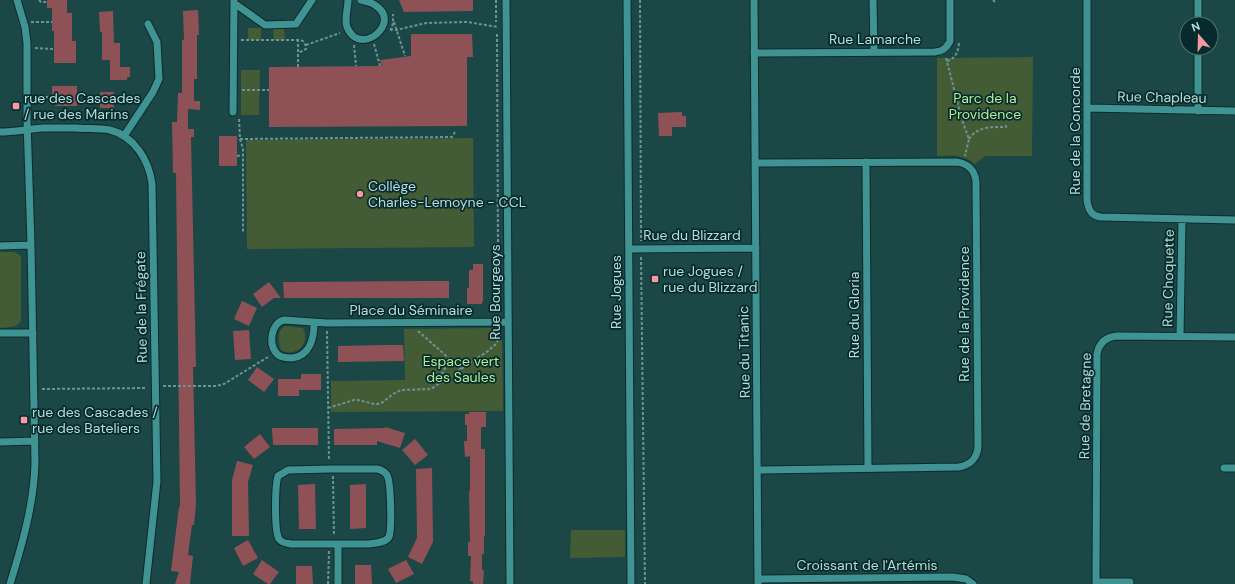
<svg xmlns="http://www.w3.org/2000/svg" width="1235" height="584" font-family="'DM Sans',sans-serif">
  <rect width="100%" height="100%" fill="#1b4747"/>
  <path fill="#435c36" d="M273,27H284L285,40H274Z
    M248,28H261V40H248Z
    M1033,57L1032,156H985L975,164C963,154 952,155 937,156V58Z
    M241,70H260L259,115H241Z
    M473,138L474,247L247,249L246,140Z
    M0,252H14L21,256V321C16,328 8,327 0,328Z
    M285,326L303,328C311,344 296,358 281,350C278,342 277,330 285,326Z
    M491,328L498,332L502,340L503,411L331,412V381L405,380L404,329Z
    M571,530H625V557L570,558Z"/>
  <path fill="#8e5256" d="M47,0H67V13H72V41H76V63H54V31H52V8H47Z
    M399,0H473V11L404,12Z
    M198,10L199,35H197V79H194V101H200V110L188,109V129H194V137H191L196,367H193L196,504L194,525H192L188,555L193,556L190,584H175L179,572L171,571L179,507H180L176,173H173L172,122H177L178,93H182V40H184L183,11Z
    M113,11L114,43H120V67H130V77H127V80H110V60H102V32H100L99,12Z
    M411,34H472L473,57H467V126L269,127V67L382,66L380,60L411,56Z
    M52,86H77V106H55V95H52Z
    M100,92H114V108H100Z
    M682,112V116H686V127H672V136H659L658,113Z
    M219,136H237V166H219Z
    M473,264H483V301L482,302V304H467V288H469V270H473Z
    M425,281H449V298H284L283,282Z
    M269,282L281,298H274L262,307L253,294Z
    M242,301L257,308L249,326L234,319Z
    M249,330L251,359L235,360L233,331Z
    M383,345H403L404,361L338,362V346Z
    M257,367L274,379L264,392L248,380Z
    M301,374H321V390H299V396H278V379H301Z
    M469,412H486V427H481V449H485V536H484V554H482V570H484L483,584H473V581H470L471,556H468V542H470L469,491H470V456L465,457L464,441H467V425H465V414H469Z
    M385,427L405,433L400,448L377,441V445H334V429L385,428Z
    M272,428H318V445H273Z
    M260,434L270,447L254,459L244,447Z
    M415,439L428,455L415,465L402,450Z
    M237,461L253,465L248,482L249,536H232V480Z
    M432,468L433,542L422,564L408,557L417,538L416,469Z
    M315,484L316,529H299L298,485Z
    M366,484V528L350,529V485Z
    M248,540L258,558L243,566L234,548Z
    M262,560L279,572L270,584H268L253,574Z
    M406,560L414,574L396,583L388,569Z
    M355,565H371L372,584H355Z
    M296,566H312L313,584H296Z"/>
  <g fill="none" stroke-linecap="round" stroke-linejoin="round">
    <defs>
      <path id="minor" d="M348,0C348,9 344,19 347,27C362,63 414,11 361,0
        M506,0L510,584
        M627,0L631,584
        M754,0L758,584
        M873,0L874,52
        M1087,0V200C1088,209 1091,216 1101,217L1235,220
        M1198,0V24
        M234,3L265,25L296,24L312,0
        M754,53L935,52C943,51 947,48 950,41V0
        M1088,108L1235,111
        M1198,111V48
        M233,112L234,0
        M0,132C14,132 28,129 43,128C54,128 65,128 76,128C87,129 99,128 110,130C134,136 149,160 152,184L157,481L146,584
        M124,136L153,92L159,79L157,42L148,24
        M866,162L868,468
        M755,163L956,162C967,163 975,170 976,182L978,445C978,457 971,465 959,467L758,470
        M0,246L31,245
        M629,249L756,248
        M314,323C314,338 310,356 292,358C287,358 281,358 277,354C268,344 271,323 284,320L327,323L508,322
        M0,333H33
        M1180,337L1182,219
        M0,442L35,441
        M1224,468H1235
        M331,469H377C382,470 385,472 387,475C391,482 392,530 389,537C385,543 376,543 369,544H291C286,543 282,543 279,539C274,530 275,486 278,476L288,470Z
        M338,544V584
        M758,579L953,577L966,579L973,584
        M1096,582H1130
        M10,584C22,545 34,504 35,463L31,245L27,120V43L25,27L17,0
        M1096,584L1097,354C1099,343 1106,337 1117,336L1235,337"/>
    </defs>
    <use href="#minor" stroke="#102a2a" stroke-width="9"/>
    <path stroke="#6b9494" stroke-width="2" stroke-dasharray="3 2" stroke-linecap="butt" d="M39,0L41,2H47
      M496,0V22
      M640,0L641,241
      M993,0L995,2
      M31,22H52
      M394,22L405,56
      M390,29L396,30L426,23L467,22L498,27
      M391,31L393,23V14
      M497,34L498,254
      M241,40H298L303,41L306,46V49L298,53
      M374,44L380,66
      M306,45L340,33
      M354,45L356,66
      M35,48L54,49
      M946,58L962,120L969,139L965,156
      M947,61C956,58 958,52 959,43
      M298,67V40
      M242,90H269
      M35,97H55
      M239,119L240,139L243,149V232
      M240,139L452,137L455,132
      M969,139C978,126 991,127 1006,127V125
      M237,156L243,155
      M641,257L645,584
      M327,331L329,460
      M418,331L461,369
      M439,384C442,366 453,356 471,362
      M163,386H216L224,384L268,357
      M42,389L147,388
      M328,408L354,400H358L374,404H378L383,402L393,394L401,390L431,389L488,351L497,343L499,336
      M333,476L334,536
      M328,584L329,551"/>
    <use href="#minor" stroke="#409393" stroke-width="7"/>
  </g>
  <g fill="#f49aa0" stroke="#072b2c" stroke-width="1.5">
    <rect x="12" y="102" width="8" height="8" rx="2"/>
    <circle cx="360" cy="194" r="4"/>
    <rect x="651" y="275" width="8" height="8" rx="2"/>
    <rect x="20" y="416" width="8" height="8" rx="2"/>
  </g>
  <g text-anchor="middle" stroke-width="3.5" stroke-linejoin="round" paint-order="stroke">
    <g font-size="14" fill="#b6dcdc" stroke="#072b2c">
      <text x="875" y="44">Rue Lamarche</text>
      <text transform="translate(1162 97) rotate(1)" y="5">Rue Chapleau</text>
      <text transform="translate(1075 131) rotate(-90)" y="5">Rue de la Concorde</text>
      <text x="692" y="240">Rue du Blizzard</text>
      <text transform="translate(1168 278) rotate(-89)" y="5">Rue Choquette</text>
      <text transform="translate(495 292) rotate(-90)" y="5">Rue Bourgeoys</text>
      <text transform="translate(616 292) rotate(-90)" y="5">Rue Jogues</text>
      <text transform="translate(141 307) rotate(-91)" y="5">Rue de la Frégate</text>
      <text x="411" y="315">Place du Séminaire</text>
      <text transform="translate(964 314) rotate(-90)" y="5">Rue de la Providence</text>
      <text transform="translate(854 315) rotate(-90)" y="5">Rue du Gloria</text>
      <text transform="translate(744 352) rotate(-91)" y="5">Rue du Titanic</text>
      <text transform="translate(1085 406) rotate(-89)" y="5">Rue de Bretagne</text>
      <text x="867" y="570">Croissant de l'Artémis</text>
    </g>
    <g font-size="14" fill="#b6dcdc" stroke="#072b2c" text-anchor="start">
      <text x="24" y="103">rue des Cascades<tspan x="24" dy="16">/ rue des Marins</tspan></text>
      <text x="368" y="191">Collège<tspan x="368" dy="16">Charles-Lemoyne - CCL</tspan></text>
      <text x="663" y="276">rue Jogues /<tspan x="663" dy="16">rue du Blizzard</tspan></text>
      <text x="32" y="417">rue des Cascades /<tspan x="32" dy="16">rue des Bateliers</tspan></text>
    </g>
    <g font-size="14" fill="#b3ee95" stroke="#072b2c">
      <text x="985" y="103">Parc de la<tspan x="985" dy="16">Providence</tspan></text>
      <text x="461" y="366">Espace vert<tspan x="461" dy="16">des Saules</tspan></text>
    </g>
  </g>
  <g transform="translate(1199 36) rotate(340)"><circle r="19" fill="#072b2c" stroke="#4d7272"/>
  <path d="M0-3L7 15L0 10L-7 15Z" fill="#f49aa0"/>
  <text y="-6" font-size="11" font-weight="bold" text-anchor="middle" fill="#b6dcdc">N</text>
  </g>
</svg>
